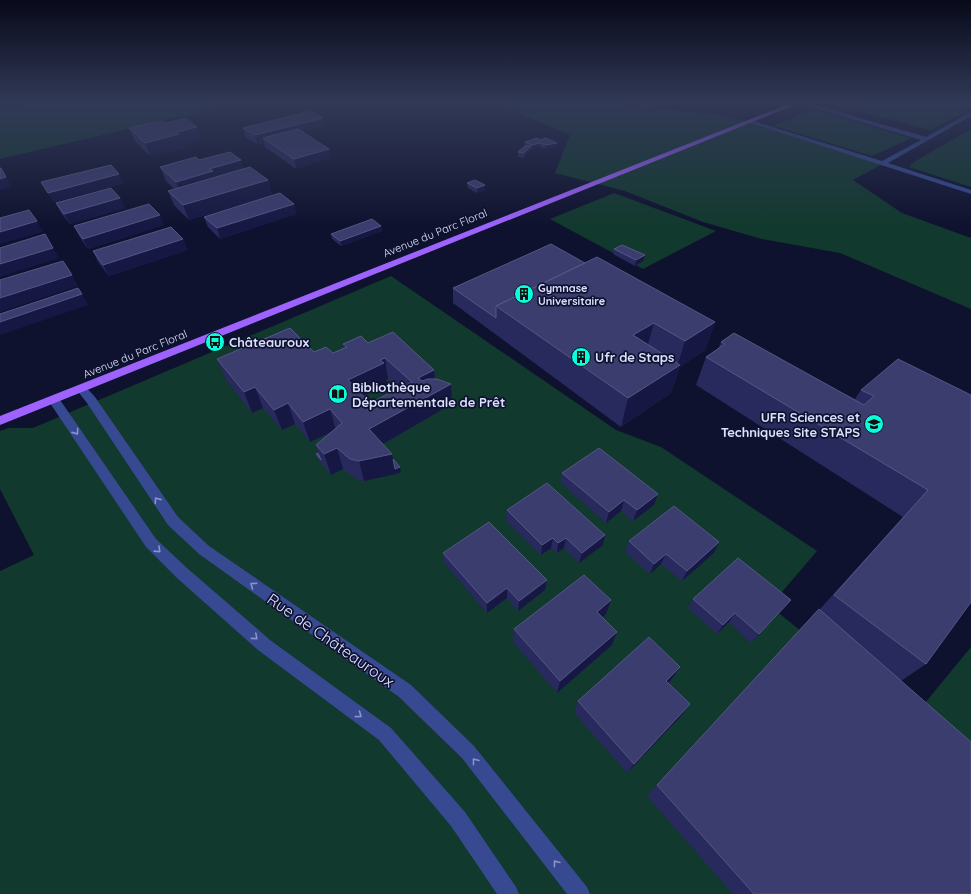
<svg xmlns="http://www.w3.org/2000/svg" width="971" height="894" font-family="Quicksand,sans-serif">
  <rect width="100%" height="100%" fill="#0f122e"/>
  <path fill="#12392e" d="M21,102H226L204,111L0,159V109L23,105Z
    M492,102H620L639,108L708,113L751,122L884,163L853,180L902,213L971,238V309L840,253L762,239L703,222L625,191L555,173L570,135Z
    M837,102H971V109L930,130L833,104Z
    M813,109L911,138L872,156L774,126Z
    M971,129V187L909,167L914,162Z
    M614,193L716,231L643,269L550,219Z
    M391,276L616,430L661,447L817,551L770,606L911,720L971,647V894H0V571L34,555L0,489V431L9,428H33Z"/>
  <path fill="#063350" d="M0,102H40L0,109Z"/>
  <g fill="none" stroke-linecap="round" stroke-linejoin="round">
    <path fill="#364991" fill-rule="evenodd" d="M795,102H804L926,137L971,112V116L888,163L971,190V194L748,122L753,121L882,161L921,140Z
      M81,385L85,386L95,397L178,517L209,546L411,685L474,746L587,887L590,894H567L462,758L399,697L199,554L168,525L87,403L76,389L77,386Z
      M54,396L58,397L156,539L187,568L270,640L391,728L465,812L516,887L519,894H497L451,826L379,740L258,650L177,578L146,547L48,400L50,397Z"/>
    <path fill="#9e63ff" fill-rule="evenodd" d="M794,102H802L0,425V416Z"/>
  </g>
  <path fill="#282a5d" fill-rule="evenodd" d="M635,102H644V103L652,109L649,112L638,109L639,107L634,105Z
    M165,123L202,140L183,145L184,148L150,156L135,141L129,128Z
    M324,126L302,132L331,158L296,169L265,147L264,143L257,144L245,137L243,128Z
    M540,140L557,143V147L545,149L539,147L532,150L530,149V151L524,158L518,157V152L524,146L525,142Z
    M199,160L244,169L268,180L272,195L189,220L174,205L168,191L174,189L166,181L160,167Z
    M41,182L124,183L54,202L47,192Z
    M467,183L485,190L477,193L468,188Z
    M120,198L125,208L70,224L61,213L56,203Z
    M294,204L296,214L220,239L208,227L204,217Z
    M164,225L88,249L79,236L74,226Z
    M381,226L382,231L341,246L332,239L331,234Z
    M614,249L645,255L643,261L635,266L613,254Z
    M188,250L109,276L98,262L93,251Z
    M585,263L715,322L705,350L680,367L671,393L621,427L453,303V288Z
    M721,342L855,399L861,390L971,395L926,664L901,681L971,894H733L647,796L819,609H820L903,517L696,385L706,357L718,349Z
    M368,343L434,370L435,379L452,404L383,444L401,472L364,481L356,479L343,469L331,475L318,459L316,454L318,453L316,445L331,432L310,442L295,424L282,430L263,408L252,413L226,380L217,359L314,352L333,353L344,348L343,344ZM388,379L399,389L370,403L363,396L387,384L386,380Z
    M562,473L654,505L633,521L621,511L606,523L561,483Z
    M507,510L605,535L603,545L579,563L564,548L557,553L551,548L541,555L506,521Z
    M629,541L714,553L682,581L661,564L650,574L625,552Z
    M443,553L547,580L545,590L518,611L507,598L487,613L444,563Z
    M693,599L791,600L783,609L751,643L729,622L717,634L688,608Z
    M611,600L606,614L602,617L617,632L612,645L557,693L513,642L514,629Z
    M672,679L669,683L690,704L681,716L627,773L574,713L578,701Z"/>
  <path fill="#161843" d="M653,105L652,109L649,112V107Z
    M323,118L324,126L268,142L263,138L264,143L257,144L255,135Z
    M197,127L202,140L183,145L184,148L150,156L145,143L177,132Z
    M540,143L539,147L532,150V145Z
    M557,143V147L545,149V145Z
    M531,146L530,151L524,158V153Z
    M329,149L331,158L296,169L294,159Z
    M241,160L245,174L182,196L176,182L209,169Z
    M119,174L124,183L54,202L48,193Z
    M6,177L12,187L0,190V179Z
    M268,180L272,195L189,220L183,205Z
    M485,185V190L477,193V188Z
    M120,198L125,208L70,224L64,214Z
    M294,204L296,214L220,239L217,228Z
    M160,215L164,225L88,249L83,239Z
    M37,221L43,232L0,244V232Z
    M381,226L382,231L341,246L340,241Z
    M183,239L188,250L109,276L103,265Z
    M53,248L59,258L0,277V264Z
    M645,255L643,261L635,266L636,260Z
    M72,275L78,286L0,312V298Z
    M82,294L88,305L0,335V322Z
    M715,322L705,350L680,367L671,393L621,427L628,398L677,367L685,341Z
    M654,323L646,351L633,335Z
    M385,358L388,379L386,380L387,384L353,401L348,380L380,360Z
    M434,370L436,390L421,399L418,378Z
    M451,384L452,404L376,448L369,429Z
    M255,387L263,408L252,413L244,392Z
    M288,403L295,424L282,430L274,410Z
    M330,409L336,430L310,442L303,422Z
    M337,448L343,469L331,475L324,454Z
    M392,454L396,474L364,481L359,461Z
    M400,467L401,472L396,474L395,469Z
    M658,494L654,505L633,521L637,510Z
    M624,500L621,511L606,523L609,512Z
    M605,535L603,545L579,563L582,553Z
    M553,538L551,548L541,555L542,545Z
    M566,538L564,548L557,553L558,543Z
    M719,542L714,553L682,581L687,571Z
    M666,554L661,564L650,574L654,564Z
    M547,580L545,590L518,611L519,601Z
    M507,588V598L487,613V603Z
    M611,600L606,614L593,625L597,612Z
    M791,600L783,609L751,643L759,634Z
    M735,613L729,622L717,634L723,625Z
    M617,632L612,645L557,693L560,681Z
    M680,667L672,679L659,692L666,681Z
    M690,704L681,716L627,773L634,764Z"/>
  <path fill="#3b3d6f" stroke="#545785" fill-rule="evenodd" d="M643,103L653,105L649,107L639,105Z
    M310,111L323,118L255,135L243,128Z
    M186,118L197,127L177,132L179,134L145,143L129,128L162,121L165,123Z
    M298,129L329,149L294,159L263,138Z
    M537,138L540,140L546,138L557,143L545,145L540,143L532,145L525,142Z
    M525,146H531L524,153L518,152Z
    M230,152L241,160L209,169L213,171L176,182L160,167L196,157L199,160Z
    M111,165L119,174L48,193L41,182Z
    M250,167L268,180L183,205L168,191Z
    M0,168H1L6,177L0,179Z
    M475,180L485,185L477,188L467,183Z
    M111,188L120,198L64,214L56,203Z
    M280,193L294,204L217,228L204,217Z
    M149,204L160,215L83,239L74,226Z
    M29,210L37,221L0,232V218Z
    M372,219L381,226L340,241L331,234Z
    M171,227L183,239L103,265L93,251Z
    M45,234L53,248L0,264V248Z
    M551,244L585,263L496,306V318L453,288Z
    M622,245L645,255L636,260L614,249Z
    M597,257L715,322L685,341L654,323L633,335L680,365L628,398L496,306Z
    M63,261L72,275L0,298V280Z
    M78,288L82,294L0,322V314Z
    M290,328L314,352L326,347L333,353L347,347L343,344L361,336L368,343L393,332L434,370L418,378L422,381L428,379H437L451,384L369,429L392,454L359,461L350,459L337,448L324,454L316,445L342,423L330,409L303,422L288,403L274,410L255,387L244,392L217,359ZM385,358L412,382L370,403L348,380L384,363L380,360Z
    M734,333L864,405L874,396L861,390L898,359L971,395V602L926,664L834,595L928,490L706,357L725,344L721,342Z
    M599,448L658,494L637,510L624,500L609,512L562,473Z
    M318,453L321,460L316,454Z
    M393,459L400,467L395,469Z
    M547,483L605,535L582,553L566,538L558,543L553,538L542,545L507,510Z
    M674,506L719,542L687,571L666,554L654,564L629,541Z
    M489,522L547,580L519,601L507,588L487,603L443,553Z
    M738,558L791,600L759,634L735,613L723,625L693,599Z
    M584,575L611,600L597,612L617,632L560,681L514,629Z
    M819,609L971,742V894H754L657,785Z
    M649,637L680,667L666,681L690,704L634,764L578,701Z"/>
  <defs><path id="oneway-chevron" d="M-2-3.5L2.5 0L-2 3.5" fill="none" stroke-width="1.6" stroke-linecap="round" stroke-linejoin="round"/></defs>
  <g stroke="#8995c8">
    <use href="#oneway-chevron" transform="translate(76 432) rotate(55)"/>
    <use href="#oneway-chevron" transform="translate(157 500) rotate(-125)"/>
    <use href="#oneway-chevron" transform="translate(158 550) rotate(44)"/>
    <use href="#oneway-chevron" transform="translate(253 585) rotate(-144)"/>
    <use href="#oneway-chevron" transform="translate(255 637) rotate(41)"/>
    <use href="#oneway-chevron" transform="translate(359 715) rotate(36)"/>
    <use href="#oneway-chevron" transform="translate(475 761) rotate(-128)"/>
    <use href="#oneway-chevron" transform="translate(556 863) rotate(-128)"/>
  </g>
  <linearGradient id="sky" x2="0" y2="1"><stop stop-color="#080a19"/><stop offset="0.45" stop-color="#313957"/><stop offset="1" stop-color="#313957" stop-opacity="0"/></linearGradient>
  <rect width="971" height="227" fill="url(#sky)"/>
  <defs>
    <symbol id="building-disc" viewBox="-11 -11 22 22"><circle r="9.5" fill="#08ffdb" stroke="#0f122e"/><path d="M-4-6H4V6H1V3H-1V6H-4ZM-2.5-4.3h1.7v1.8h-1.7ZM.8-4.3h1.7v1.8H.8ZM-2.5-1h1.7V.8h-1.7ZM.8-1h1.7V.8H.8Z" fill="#111"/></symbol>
    <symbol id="bus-disc" viewBox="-11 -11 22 22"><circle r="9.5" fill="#08ffdb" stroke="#0f122e"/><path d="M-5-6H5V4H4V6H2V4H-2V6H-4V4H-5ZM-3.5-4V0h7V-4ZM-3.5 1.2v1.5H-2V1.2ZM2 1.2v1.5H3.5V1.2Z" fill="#111"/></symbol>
    <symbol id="library-disc" viewBox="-11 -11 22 22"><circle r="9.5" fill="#08ffdb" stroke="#0f122e"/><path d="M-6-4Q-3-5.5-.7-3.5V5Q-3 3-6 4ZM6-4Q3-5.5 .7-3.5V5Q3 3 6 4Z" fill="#111"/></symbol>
    <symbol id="university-disc" viewBox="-11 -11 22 22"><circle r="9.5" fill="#08ffdb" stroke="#0f122e"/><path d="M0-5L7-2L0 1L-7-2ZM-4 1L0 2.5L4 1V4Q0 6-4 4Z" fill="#111"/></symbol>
  </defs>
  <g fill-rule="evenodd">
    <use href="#building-disc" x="513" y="283" width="22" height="22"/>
    <use href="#bus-disc" x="204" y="331" width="22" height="22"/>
    <use href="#building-disc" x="570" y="346" width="22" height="22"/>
    <use href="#library-disc" x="327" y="383" width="22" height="22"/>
    <use href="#university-disc" x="863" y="413" width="22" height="22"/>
  </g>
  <g text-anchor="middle" stroke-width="3.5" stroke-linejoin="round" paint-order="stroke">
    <g font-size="11" fill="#dce1ff" stroke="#0f122e">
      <text transform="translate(435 233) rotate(-22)" y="4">Avenue du Parc Floral</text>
      <text transform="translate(135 354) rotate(-22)" y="4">Avenue du Parc Floral</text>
    </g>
    <g font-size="11" font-weight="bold" fill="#dce1ff" stroke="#0f122e" text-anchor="start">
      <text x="538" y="292">Gymnase<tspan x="538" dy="13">Universitaire</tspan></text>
    </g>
    <g font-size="13" font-weight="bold" fill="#dce1ff" stroke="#0f122e" text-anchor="start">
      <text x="229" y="347">Châteauroux</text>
      <text x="595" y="362">Ufr de Staps</text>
      <text x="352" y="392">Bibliothèque<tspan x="352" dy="15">Départementale de Prêt</tspan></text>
      <text x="860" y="422" text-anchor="end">UFR Sciences et<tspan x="860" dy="15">Techniques Site STAPS</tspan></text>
    </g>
    <g font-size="16" fill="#dce1ff" stroke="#0f122e">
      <text transform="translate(331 640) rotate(35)" y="6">Rue de Châteauroux</text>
    </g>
  </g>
</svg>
